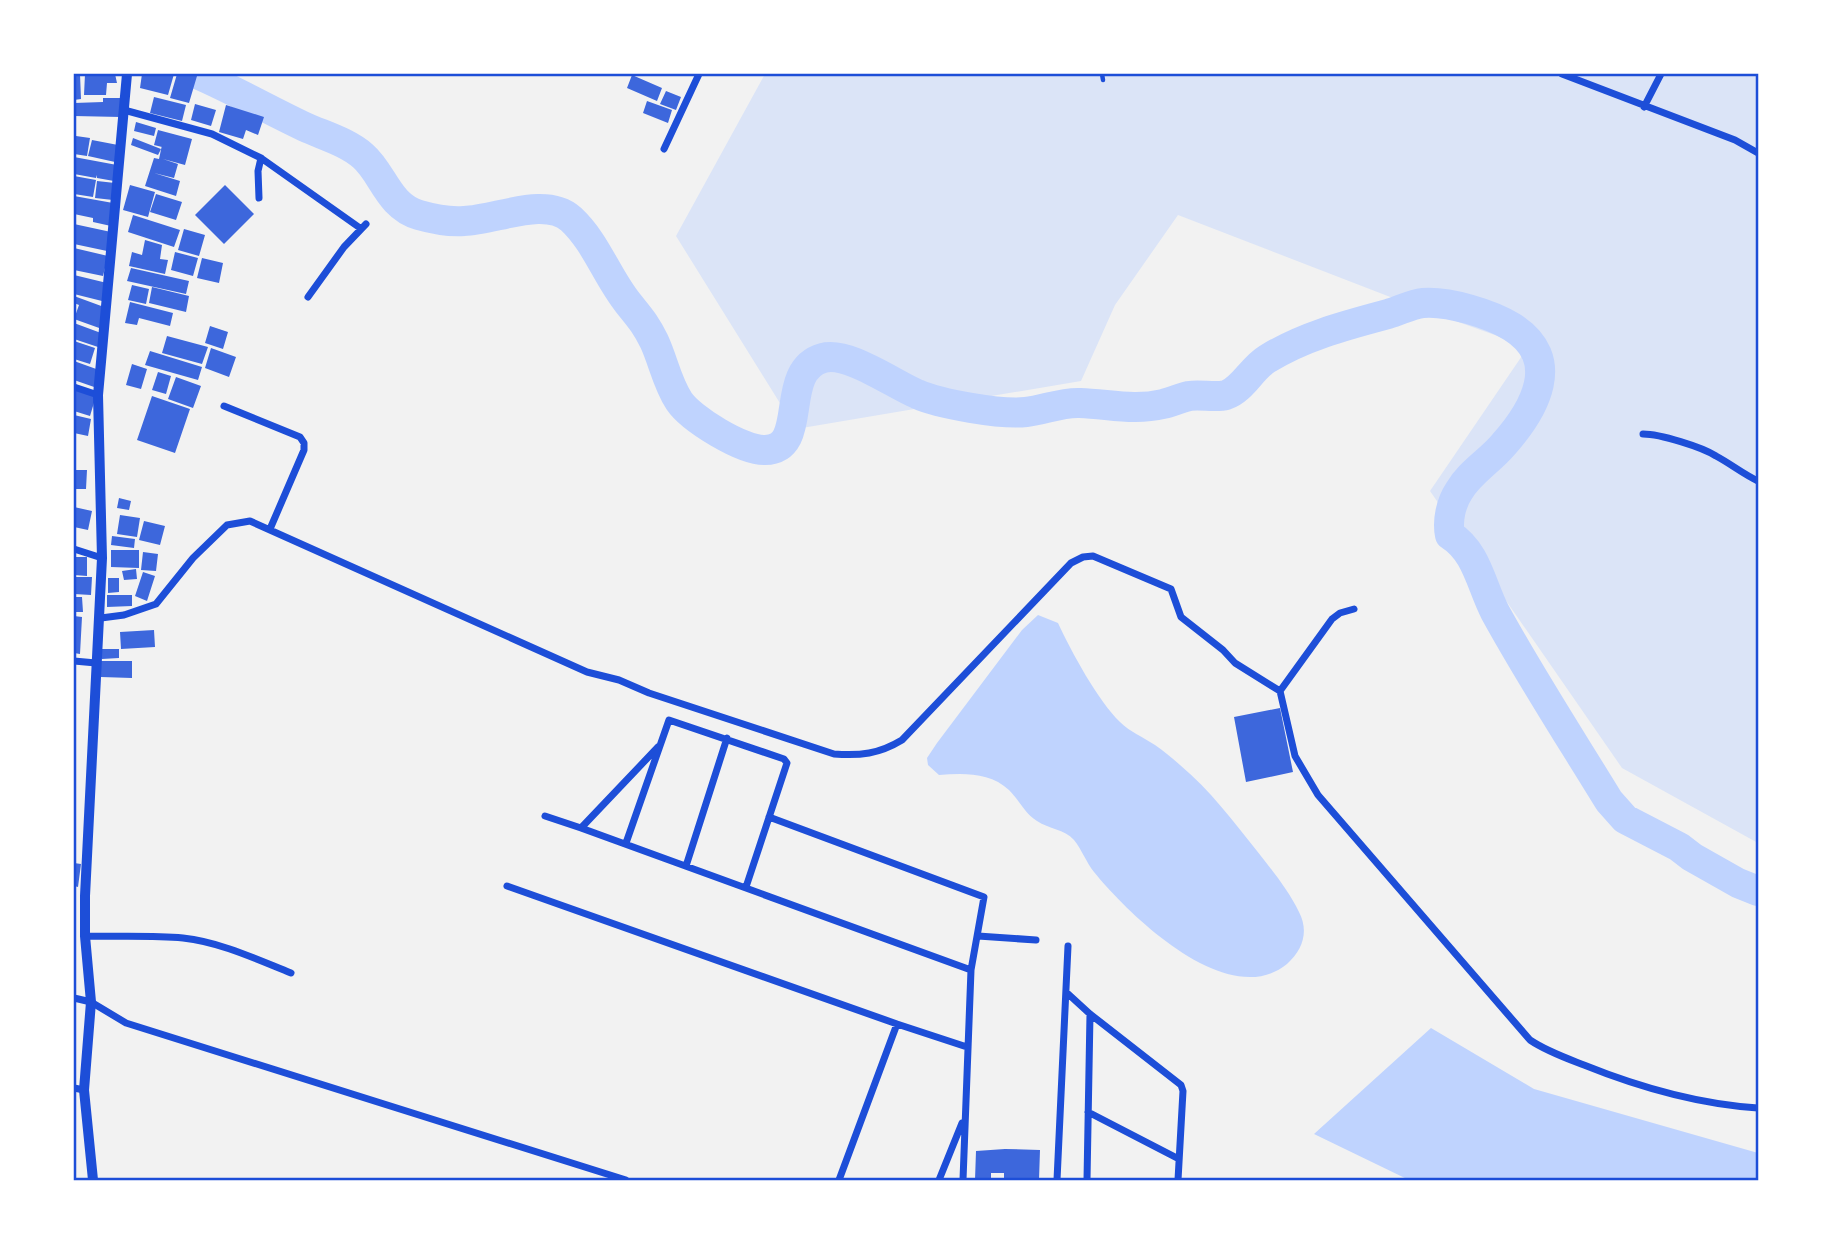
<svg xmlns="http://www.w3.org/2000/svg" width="1832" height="1254" font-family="'Work Sans',sans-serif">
  <rect width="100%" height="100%" fill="#f2f2f2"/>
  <path fill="#dbe4f7" d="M765,74H1758V843L1622,768L1430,491L1528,347L1411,305L1178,215L1115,305L1081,381L796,429L676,236Z"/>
  <path fill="#bfd3fe" d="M1038,615L1058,623C1071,651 1098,701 1120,722C1130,732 1143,737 1155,745C1164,751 1172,758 1180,765C1210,790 1233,821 1257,851C1272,870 1289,891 1299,912C1309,931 1303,950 1287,964C1228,1012 1129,915 1094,872C1086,862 1082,850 1074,840C1064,829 1049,829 1037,821C1024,813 1020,801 1009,790C990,772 963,773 939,775L928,765L927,758L937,743L1022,630Z
    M1431,1028L1534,1089L1758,1153V1180H1409L1314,1134Z"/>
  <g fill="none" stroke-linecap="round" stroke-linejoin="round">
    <path stroke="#bfd3fe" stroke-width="30" d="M197,74C234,90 269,110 305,127C325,136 347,142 363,156C383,173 388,206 419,215C433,219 450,222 464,221C496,220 545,196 571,219C596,242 607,277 628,303C640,318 645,323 654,341C663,360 667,383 679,401C691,419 743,451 765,450C811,449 777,371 823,358C848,351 893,384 917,394C939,404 1002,415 1026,412C1044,410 1062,402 1080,403C1109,404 1134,411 1163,404C1172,402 1180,398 1189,396C1201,394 1215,398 1226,395C1242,390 1252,368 1267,359C1304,336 1347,325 1388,314C1399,311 1412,304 1423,303C1449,301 1491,314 1512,327C1563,359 1535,409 1504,444C1490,461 1470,472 1459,491C1451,503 1447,521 1450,535C1477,552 1481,585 1495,612C1530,676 1571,739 1609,801L1625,819L1679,847L1692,857L1738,883L1758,891"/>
  </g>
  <path fill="#3d67dc" d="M74,74H80L81,99L74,100Z
    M85,74H115L117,83H107L106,95H84Z
    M142,74H174L168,95L140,88Z
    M177,74L197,76L189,103L170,98Z
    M632,75L662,88L657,101L627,88Z
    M666,91L681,97L676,110L660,104Z
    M154,97L186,105L182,121L150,113Z
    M103,98H121V117L74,116V103L103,102Z
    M647,101L672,110L668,123L643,113Z
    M195,104L216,110L211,126L191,120Z
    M226,105L264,117L258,135L246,130L243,139L219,132Z
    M136,122L156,128L154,136L134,131Z
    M158,130L192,139L185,165L163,159L178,164L174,178L154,173L180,181L176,196L145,186L154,158L159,159L162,145V147L154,145Z
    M76,136L90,138L87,156L74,154Z
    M133,138L161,149L158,155L131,145Z
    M92,140L118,145L115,162L88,156Z
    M74,157L117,165L114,181L97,178V175L96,178L74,174Z
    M74,176L96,180L93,197L74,194Z
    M97,181L115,183L113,200L95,198Z
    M130,185L155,192L148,217L123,210Z
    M225,185L254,214L224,244L195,215Z
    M156,194L182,202L176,220L150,212Z
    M74,196L113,203L111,226L93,222V218L74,214Z
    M133,215L180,230L174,247L128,232Z
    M74,224L111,232L107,251L74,244Z
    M184,229L205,235L199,256L178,250Z
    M145,240L162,245L160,259L168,260L165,274L129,266L132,252L142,255Z
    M74,248L108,256L103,276L74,270Z
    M175,252L198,258L193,276L171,270Z
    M202,258L223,263L219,283L197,278Z
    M131,268L189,281L186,294L127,281Z
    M74,275L107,283L102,301L74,294Z
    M132,285L149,289L146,304L128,300Z
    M152,287L189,296L186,312L149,303Z
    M74,296L104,307L102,329L74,319L79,305L74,303Z
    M130,302L173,313L170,326L139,318L137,325L125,323Z
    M74,323L101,333L98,347L74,339Z
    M210,326L228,332L223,349L205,343Z
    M167,336L208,347L202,364L162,353Z
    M74,341L95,348L90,364L74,359Z
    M211,348L236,357L229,377L205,368Z
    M150,351L202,367L198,380L145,365Z
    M74,361L99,370L97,388L74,380Z
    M132,364L147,369L141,389L126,385Z
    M158,372L171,376L166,394L152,390Z
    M176,377L201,386L193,408L168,399Z
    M74,390L96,396L90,416L74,411Z
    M152,396L190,409L175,453L137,440Z
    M74,415L91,419L88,436L74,433Z
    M74,470H87L86,489H74Z
    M119,498L131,501L129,510L117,508Z
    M74,507L92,511L88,530L74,527Z
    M120,515L140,518L137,537L117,534Z
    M144,521L165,526L160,545L139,540Z
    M112,536L135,539L134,548L111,545Z
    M111,550H139V568L111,567Z
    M143,552L158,554L156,571L141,570Z
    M74,557H87V576L74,575Z
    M136,569L137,579L124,580L122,571Z
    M143,572L155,576L147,601L135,596Z
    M74,577H92L91,595L74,594Z
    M108,578H119V592L108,593Z
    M107,595H132V606L107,607Z
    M74,597H82L83,612H74Z
    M74,616L82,617L80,654L74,653Z
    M154,630L155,647L121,649L120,632Z
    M102,649H119V658L102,659Z
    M101,661H132V678L101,677Z
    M1280,708L1293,772L1246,782L1234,717Z
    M74,863L81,864L78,887L74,886Z
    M1005,1149L1040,1150L1039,1180H1004V1173H991V1180H975L976,1151Z"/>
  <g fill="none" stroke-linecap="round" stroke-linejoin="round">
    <path stroke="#1d4ed8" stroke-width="4.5" d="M1102,74L1103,80"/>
    <path stroke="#1d4ed8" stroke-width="7" d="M1562,74L1735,140L1758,153
      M1644,107L1661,74
      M124,110L212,134L261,158L360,228
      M664,149L699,74
      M259,198L258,171L261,158
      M308,297L344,247L366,224
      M74,387L98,395
      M224,406L300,437L304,443V450L270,529
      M1643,434C1660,434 1702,447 1716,456C1731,464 1743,474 1758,481
      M74,549L102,558
      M101,618L124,615L156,604L193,558L227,525L250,521L587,672L619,680L649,693L834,754C860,756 879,754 902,740L1071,563L1083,557L1093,556L1171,589L1181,617L1223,650L1235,663L1280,691L1295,756L1318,795L1530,1040C1546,1051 1566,1058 1584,1065C1641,1088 1697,1104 1758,1108
      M74,661L96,663
      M1280,691L1332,619L1340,613L1354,609
      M658,747L581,828L971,970
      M545,816L581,828
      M769,817L984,897L971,970L963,1180
      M626,843L669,720L784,759L787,763L746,887
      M686,866L727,738
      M507,886L897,1024
      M85,936C117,937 151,935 183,938C220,942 256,959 291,973
      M978,936L1036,940
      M1066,992L1090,1014L1181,1085L1183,1091L1178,1180
      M74,998L91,1002L126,1023L626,1180
      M74,1088L84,1090
      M1088,1112L1177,1158
      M839,1180L897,1024L967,1047
      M939,1180L962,1123
      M1057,1180L1068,946
      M1087,1180L1090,1014"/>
    <path stroke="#1d4ed8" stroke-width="10" d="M93,1180L84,1090L91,1002L85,936V896L102,558L98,395L127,74"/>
  </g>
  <rect width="1832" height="1254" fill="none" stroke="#ffffff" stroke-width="150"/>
  <rect x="75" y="75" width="1682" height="1104" fill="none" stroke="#1d4ed8" stroke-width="2.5"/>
</svg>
